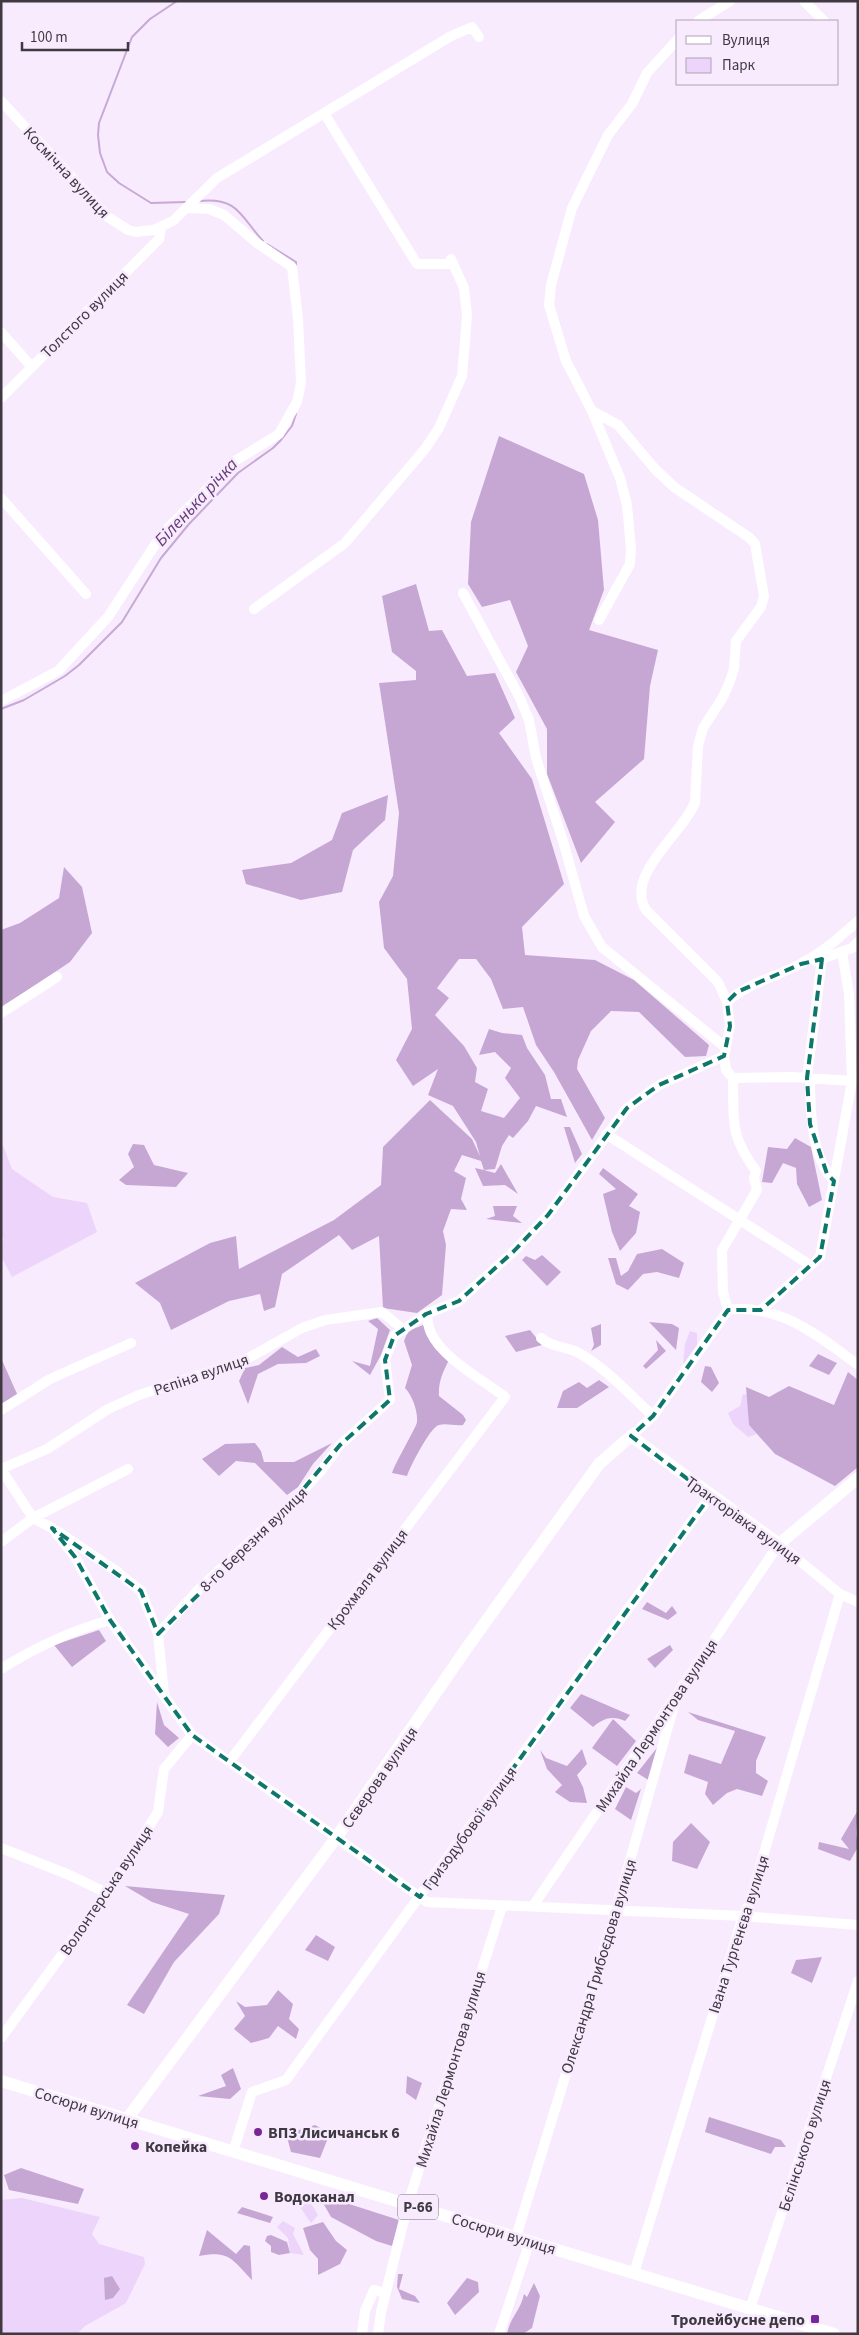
<svg xmlns="http://www.w3.org/2000/svg" width="859" height="2335" font-family="'Source Sans 3',sans-serif">
  <rect width="100%" height="100%" fill="#f8ebfe"/>
  <path fill="#edd4fa" d="M1,1140L12,1169L53,1197L87,1203L97,1232L12,1277L1,1256V1242L4,1240L1,1237Z
    M690,1331L697,1333V1346L683,1365L685,1344Z
    M743,1394L747,1395L749,1425L757,1434L748,1437L733,1424L728,1413L740,1406Z
    M22,2198L100,2217L92,2234L99,2244L144,2257L145,2264L126,2303L85,2326L77,2334H1V2200Z
    M309,2200L318,2215L311,2223L300,2207Z
    M283,2221L295,2228L293,2234L304,2255L290,2253L288,2238L277,2227Z"/>
  <path fill="#c6a7d4" d="M499,436L584,474L598,520L604,590L589,630L658,650L650,686L644,759L595,802L615,822L581,863L547,774V729L516,672L528,646L510,600L482,607L468,584L471,522Z
    M416,584L429,631L442,630L467,676L495,673L515,718L499,733L532,779L564,884L522,927L525,955L595,960L634,980L709,1045L706,1056L685,1057L639,1012L611,1011L591,1031L578,1060L577,1069L605,1118L592,1140L554,1072L536,1045L523,1007L503,1009L491,979L476,959H459L437,988L449,998L435,1015L464,1046L477,1068L475,1082L488,1089L481,1111L504,1118L520,1098L505,1078L511,1068L495,1052L479,1055L489,1029L502,1033L522,1035L527,1048L545,1075L551,1099H561L567,1117L536,1106L528,1121L513,1138L509,1135L502,1146L495,1169L484,1170L495,1173L501,1164L518,1194L505,1185L483,1186L475,1168L484,1170L481,1161L462,1155L454,1171L466,1178L461,1199L467,1210L451,1209L443,1231L446,1245L442,1295L417,1313L383,1308L379,1236L352,1250L339,1235L282,1274L275,1307L264,1311L260,1294L229,1301L171,1330L160,1303L135,1283L210,1243L236,1236L239,1269L334,1220L381,1185L383,1147L430,1100L472,1139L480,1156L476,1142L453,1106L428,1095L438,1069L413,1086L396,1060L412,1029L407,979L384,948L379,902L393,876L399,813L379,683L416,680V671L392,652L382,596Z
    M388,795L385,820L353,850L342,892L301,900L246,884L242,870L291,863L332,840L342,813Z
    M64,867L82,887L92,933L70,962L1,1008V930L20,923L59,898Z
    M564,1127H570L582,1154L575,1163Z
    M795,1138L811,1147L822,1200L809,1207L797,1184L796,1168L783,1163L772,1183L762,1182L768,1147L787,1149Z
    M133,1144L144,1145L154,1165L188,1173L176,1187L126,1185L119,1180L134,1167L128,1154Z
    M603,1168L638,1194L629,1206L640,1212L636,1233L620,1251L612,1232L603,1194L616,1189L599,1174Z
    M493,1206H517L513,1216L522,1223L486,1219L495,1216Z
    M662,1249L684,1263L679,1278L657,1272L643,1274L628,1290L616,1284L608,1258H616L621,1276L628,1271L637,1254Z
    M542,1255L561,1272L547,1286L522,1260L526,1256L535,1260Z
    M377,1318L390,1330L381,1355L370,1375L352,1361L370,1366L378,1329L368,1321Z
    M649,1322L672,1324L679,1328L676,1350Z
    M601,1324V1345L591,1351L594,1345L591,1328Z
    M423,1325L434,1347L449,1360C443,1372 438,1382 439,1396L463,1415L466,1420L463,1425C455,1426 446,1423 439,1425C430,1427 410,1467 407,1476L392,1473C396,1461 416,1428 417,1422C418,1411 412,1395 405,1388L412,1365L404,1341L408,1331Z
    M530,1330L542,1345L516,1352L505,1336Z
    M656,1340L666,1351L646,1369L643,1366L658,1350Z
    M282,1347L298,1357L316,1349L320,1356L306,1363L278,1364L258,1374L248,1404L239,1381L245,1368L259,1365Z
    M818,1354L837,1363L829,1375L809,1366Z
    M1,1358L18,1396L1,1404Z
    M705,1366L711,1367L719,1383L712,1392L701,1382Z
    M848,1372L858,1380V1467L835,1486L775,1454L749,1425L746,1387L769,1397L789,1386L834,1405Z
    M599,1380L609,1387L577,1408H557L563,1391L579,1382L587,1388Z
    M255,1443L261,1451L264,1462H294L332,1443L313,1464L298,1487L287,1495L255,1463L236,1461L219,1476L202,1459L225,1444Z
    M647,1602L666,1613L672,1606L677,1613L668,1620L642,1609Z
    M99,1630L106,1641L72,1667L54,1645Z
    M670,1645L673,1650L655,1668L647,1659Z
    M581,1694L630,1715L625,1721C613,1715 603,1718 593,1727L570,1708Z
    M157,1702L164,1725L179,1738L168,1747L155,1734Z
    M688,1712L766,1737L756,1761V1773L768,1781L762,1796L737,1789L727,1793L713,1805L705,1794L708,1782L684,1773L689,1754L721,1764L735,1731L698,1720Z
    M613,1719L636,1741L617,1766L592,1748Z
    M660,1744L650,1781L637,1773Z
    M582,1749L587,1764L577,1775L583,1787L587,1803L570,1802L555,1792L562,1785L547,1769L540,1750L546,1758L567,1766Z
    M626,1787L636,1793L641,1789L631,1820L615,1809Z
    M858,1810L856,1834L858,1847L850,1861L818,1849L819,1842L849,1849L841,1839Z
    M691,1823L710,1842L697,1869L672,1861L673,1842Z
    M125,1886L225,1895L219,1914L174,1962L144,2014L127,2005L189,1914L152,1902Z
    M316,1935L335,1947L328,1961L305,1950Z
    M822,1957L812,1983L791,1973L796,1960Z
    M278,1990L293,2004L289,2019L299,2029L296,2039L278,2026L269,2038L251,2043L234,2029L245,2016L236,2001L245,2007L267,2005Z
    M233,2068L241,2089L230,2099L198,2096L226,2086L221,2075Z
    M407,2076L422,2083L416,2100L406,2093Z
    M709,2117L781,2140L786,2147H775L771,2154L705,2132Z
    M315,2125L330,2133L320,2158L291,2152L285,2130H299Z
    M21,2168L84,2189L78,2204L9,2190L4,2175Z
    M318,2194L399,2220L392,2246L376,2241L331,2217Z
    M242,2207L273,2217L270,2223L237,2213Z
    M323,2222L336,2241L347,2250L340,2264L318,2275V2259L310,2250L303,2228Z
    M207,2230L236,2254L244,2245L250,2246L252,2280C232,2259 229,2250 199,2256Z
    M271,2235L287,2242L290,2253L279,2255L271,2252V2246L265,2241L267,2236Z
    M398,2274H403L399,2289L415,2296L420,2303L402,2299L397,2287Z
    M112,2276L120,2289L113,2298L105,2300L104,2278Z
    M467,2278L478,2282L479,2292L455,2315L447,2303Z
    M534,2283L540,2296L532,2328L523,2334H507C511,2315 520,2312 524,2294L527,2297Z"/>
  <g fill="none" stroke-linecap="round" stroke-linejoin="round">
    <path stroke="#c7a8d6" stroke-width="2" d="M177,1L150,19L132,37L99,123L98,135L100,153L107,172L119,183L151,203L186,202
      M199,201C239,197 240,216 263,241
      M267,244L296,262V266
      M1,709L24,700L65,676L79,665L122,622L161,558L189,524L238,473L273,448L281,440L292,426L296,414"/>
    <path stroke="#fff" stroke-width="10" d="M804,1L824,21
      M698,21L730,1
      M678,39L647,73L632,104L608,135L572,208L551,285L549,305L566,361L592,411L618,425L655,469L674,487L750,538L755,544L764,596L761,607L736,641L734,669L730,681L723,697L703,728L698,746L695,802C684,833 624,875 646,910L718,982L727,1002L730,1026L724,1056L726,1070L733,1078C734,1121 729,1134 756,1171L754,1178L757,1190L722,1250L723,1292L728,1310
      M1,101L108,217L128,230L136,232L153,230L173,221L217,178L451,36L472,27L479,37
      M324,113L417,264H453
      M1,332L31,366
      M1,398L159,239L161,228
      M592,411L620,478L627,505L631,549L630,564L599,620
      M1,498L86,594
      M463,593L519,696L529,720L536,758L563,841L584,916L602,947L726,1048
      M254,609L345,543L425,449L439,428L462,376L465,342L467,315L464,288L451,259
      M1,701L58,671L108,617L162,534L235,461L279,434L297,402L301,383L298,319L292,267L257,243L224,215L209,209L188,208
      M816,961L852,948L858,942
      M727,1002C749,982 777,977 802,963C823,952 840,937 858,921
      M1,1013L57,977
      M733,1078L791,1077L852,1081
      M807,1078L822,959
      M810,1079C810,1111 811,1156 834,1181
      M606,1134L810,1265
      M761,1310L820,1257L852,1081L849,994L842,952
      M541,1338C552,1348 567,1346 579,1353C607,1369 630,1395 653,1416
      M1,1410L50,1379L131,1343
      M631,1436L653,1416L728,1310C779,1303 819,1336 858,1365
      M1,1469L33,1518L52,1528L75,1557L110,1620L192,1735L427,1902L743,1916L858,1925
      M1,1469L47,1449L108,1409L139,1395L245,1360L302,1328L325,1320L382,1312L404,1330
      M57,1531L116,1571L141,1591L158,1634
      M1,1542L33,1518L128,1469
      M1,1669C36,1647 70,1631 110,1620
      M164,1694L158,1634L202,1586L291,1504L320,1472L340,1445L390,1400L385,1360L394,1336L426,1314L459,1301L514,1251L548,1215L627,1108L659,1085L724,1056
      M229,1762L505,1397C483,1380 443,1359 431,1333C428,1327 428,1320 426,1314
      M1,1848L67,1874L107,1893
      M533,1906L779,1544L840,1594L858,1602
      M1,2038L107,1893L158,1812L164,1769L192,1735
      M233,2152L252,2092L286,2080L710,1496
      M516,2237L613,1920L677,1695
      M634,2273L743,1916L749,1904L840,1594
      M750,2309L858,1981
      M362,2334L365,2311L374,2290L385,2293
      M378,2334L381,2312L408,2204L502,1906
      M499,2334L530,2241"/>
    <path stroke="#fff" stroke-width="12" d="M1,2081L834,2334
      M127,2119L336,1838L466,1649L599,1464L631,1436L779,1544L858,1478"/>
  </g>
  <path fill="none" stroke="#0f766e" stroke-width="4" stroke-dasharray="10 6" stroke-linejoin="round" d="M822,959L807,1078L810,1124L827,1174L834,1181L820,1257L761,1310H728L653,1416L631,1436L710,1496L420,1897L192,1735L110,1620L75,1557L52,1528L141,1591L158,1634L291,1504L340,1445L390,1400L385,1360L394,1336L426,1314L459,1301L514,1251L548,1215L627,1108L659,1085L724,1056L730,1026L727,1002L737,992L801,964Z"/>
  <g fill="#792798" stroke="#f8ebfe" stroke-width="2">
    <circle cx="258" cy="2132" r="5"/>
    <circle cx="135" cy="2146" r="5"/>
    <circle cx="264" cy="2196" r="5"/>
    <rect x="810" y="2314" width="10" height="10" rx="2.5"/>
  </g>
  <g text-anchor="middle" stroke-width="5" stroke-linejoin="round" paint-order="stroke">
    <rect fill="#f8ebfe" stroke="#766e7a" stroke-width="1" x="398" y="2194.5" width="40" height="25" rx="4"/>
    <g font-size="15" font-weight="bold" fill="#3f3942">
      <text x="418" y="2212">Р-66</text>
    </g>
    <g font-size="16" fill="#3f3942" stroke="#f8ebfe">
      <text transform="translate(67 172) rotate(47)" y="6">Космічна вулиця</text>
      <text transform="translate(84 314) rotate(-45)" y="6">Толстого вулиця</text>
      <text transform="translate(201 1374) rotate(-19)" y="6">Рєпіна вулиця</text>
      <text transform="translate(744 1520) rotate(36)" y="6">Тракторівка вулиця</text>
      <text transform="translate(253 1539) rotate(-44)" y="6">8-го Березня вулиця</text>
      <text transform="translate(367 1579) rotate(-53)" y="6">Крохмаля вулиця</text>
      <text transform="translate(656 1725) rotate(-56)" y="6">Михайла Лермонтова вулиця</text>
      <text transform="translate(379 1777) rotate(-55)" y="6">Сєверова вулиця</text>
      <text transform="translate(469 1828) rotate(-54)" y="6">Гризодубової вулиця</text>
      <text transform="translate(106 1890) rotate(-56)" y="6">Волонтерська вулиця</text>
      <text transform="translate(738 1934) rotate(-72)" y="6">Івана Тургенєва вулиця</text>
      <text transform="translate(598 1966) rotate(-73)" y="6">Олександра Грибоєдова вулиця</text>
      <text transform="translate(450 2069) rotate(-73)" y="6">Михайла Лермонтова вулиця</text>
      <text transform="translate(87 2107) rotate(17)" y="6">Сосюри вулиця</text>
      <text transform="translate(804 2145) rotate(-72)" y="6">Бєлінського вулиця</text>
      <text transform="translate(504 2233) rotate(17)" y="6">Сосюри вулиця</text>
    </g>
    <g font-size="16" font-weight="bold" fill="#3f3942" stroke="#f8ebfe" text-anchor="start">
      <text x="268" y="2138">ВПЗ Лисичанськ 6</text>
      <text x="145" y="2152">Копейка</text>
      <text x="274" y="2202">Водоканал</text>
      <text x="805" y="2325" text-anchor="end">Тролейбусне депо</text>
    </g>
    <g font-size="18" font-style="italic" fill="#653d76" stroke="#f8ebfe">
      <text transform="translate(196 502) rotate(-47)" y="6">Біленька річка</text>
    </g>
  </g>
  <rect width="859" height="2335" fill="none" stroke="#3f3942" stroke-width="5"/>
  <rect x="676" y="20" width="162" height="65" fill="#f8ebfe" stroke="#aea4b3"/>
  <rect x="686" y="36" width="25" height="8" fill="#ffffff" stroke="#aea4b3"/>
  <text x="722" y="45" font-size="15" fill="#3f3942">Вулиця</text>
  <rect x="686" y="58" width="25" height="15" fill="#edd4fa" stroke="#aea4b3"/>
  <text x="722" y="70" font-size="15" fill="#3f3942">Парк</text>
  <path d="M22 42v8h106v-8" fill="none" stroke="#3f3942" stroke-width="2.5"/>
  <text x="30" y="42" font-size="15" fill="#3f3942" stroke="#f8ebfe" stroke-width="4" paint-order="stroke">100 m</text>
</svg>
